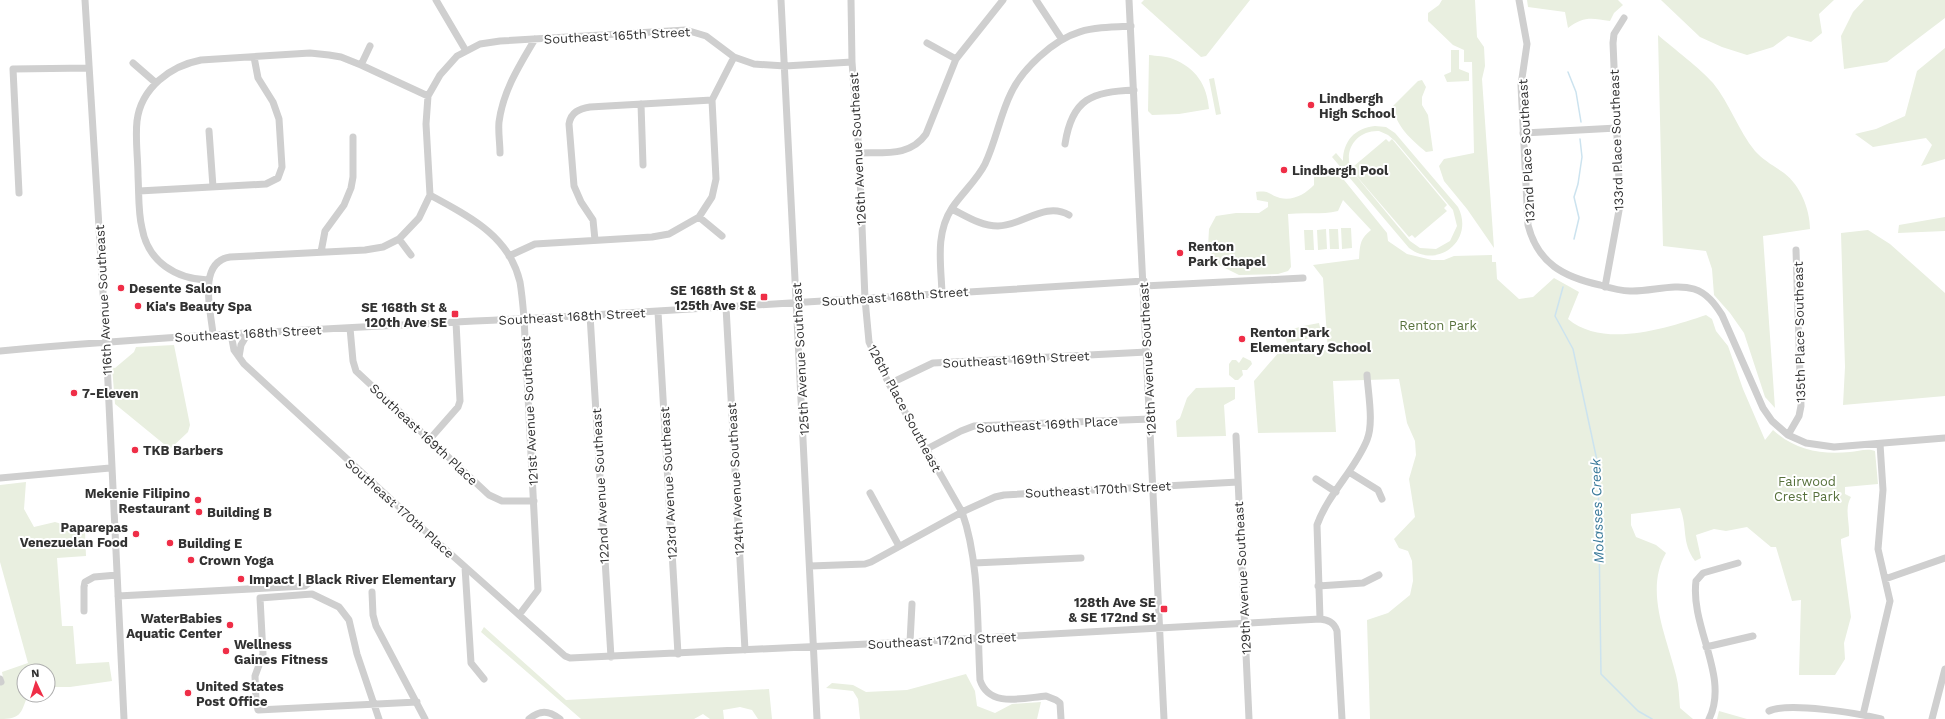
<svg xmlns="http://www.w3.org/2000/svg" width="1945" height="719" font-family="'Work Sans',sans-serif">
  <rect width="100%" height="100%" fill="#fff"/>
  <path fill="#e9efe0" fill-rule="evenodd" d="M1144,0H1250L1206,56L1201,57L1141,3Z
    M1442,0H1475L1477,37L1484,47L1485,66L1482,79L1494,248L1467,209L1444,181L1439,166L1444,159L1474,153L1472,62H1464V50L1453,45L1428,21V13L1439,5Z
    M1527,0H1618L1623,5L1614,13L1610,21C1591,18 1584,16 1568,28L1565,12L1528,7Z
    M1661,0H1834L1819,14L1822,33L1811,42L1788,36L1773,47L1747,55L1722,47L1700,37Z
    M1864,0H1945V18L1887,62L1844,69L1841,36L1853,12Z
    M1658,35C1674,49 1700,68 1713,83C1730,104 1738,130 1755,151C1763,160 1774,166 1784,173C1800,185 1810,209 1810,229L1763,236L1775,408L1765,397L1744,333L1730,313L1714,295L1712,269L1706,251L1663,246Z
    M1945,48V159L1921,166L1932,145L1926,138L1873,147L1855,134L1876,129L1905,116L1917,71Z
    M1451,50H1459V69L1469,73V81L1447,82L1444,75L1451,72Z
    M1149,55C1156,56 1166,56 1173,59C1196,68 1207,85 1209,109L1179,114L1152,115L1148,111Z
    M1214,78L1221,114L1216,115L1209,79Z
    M1422,80L1426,87L1422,97V105L1428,115L1433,151L1426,152C1411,139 1396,127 1393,106L1418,81Z
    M1375,126L1386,127L1395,133L1458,207C1475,240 1438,270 1409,248L1332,157L1336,153L1343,161C1343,141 1355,128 1375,126ZM1379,131L1388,135L1395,141L1453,210L1457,226L1450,241L1436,249L1420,248L1410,241L1352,171C1342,150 1357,130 1379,131Z
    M1386,139L1389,142L1392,139L1447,205L1444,208L1447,211L1415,238L1412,235L1409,237L1353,172L1357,169L1354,166Z
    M1320,163L1329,173L1340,175L1387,233L1388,241L1407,254L1432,260H1444L1454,256L1492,255V262H1496L1497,279L1519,299L1533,297L1554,278L1579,292L1568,319C1604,349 1667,328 1706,315L1712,319L1716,331L1728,346L1743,389L1765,440L1773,430C1795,450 1821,455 1850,452C1858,451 1868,448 1875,451L1878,484L1845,487V494L1851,497C1844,509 1850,522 1849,536L1841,539V543L1851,617L1844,643L1845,659L1835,675H1799L1801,600L1792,601L1776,547H1771L1747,527L1726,531L1714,529L1696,535L1701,558L1695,561C1681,542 1688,528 1680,508L1631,514V525L1636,537L1656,545L1666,553C1644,591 1667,637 1676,675C1679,686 1679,697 1680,708L1693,719H1370L1367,620L1388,613L1410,595L1413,581L1412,561L1408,551L1399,548L1394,539L1415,517L1409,479L1416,455L1415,441L1407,423L1399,379L1333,381L1336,432L1258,433L1254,381L1279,352L1324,349L1328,352L1323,278L1313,265L1359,259C1360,244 1360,239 1371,230L1343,200L1338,211C1321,215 1305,212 1288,214L1291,267L1288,271L1278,274L1239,275L1217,264L1208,247L1209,229L1216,216L1236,213H1259L1268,207V202L1257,200L1256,192C1271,190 1268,195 1280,198C1294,201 1305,194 1314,185V170Z
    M1945,217V231L1898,233L1899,225Z
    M1341,228H1351L1352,248L1342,249Z
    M1326,229L1327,249L1318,250L1317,230Z
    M1329,229H1338L1339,249H1330Z
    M1304,230H1313L1314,250H1305Z
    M1868,230L1890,244L1945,293V396L1843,405L1845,367L1841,233Z
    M1319,323L1322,336L1305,339L1303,326Z
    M1300,327L1303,340L1287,343L1284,331Z
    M174,345L190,425L188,432L170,449L115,404L112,367L115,368L134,352L136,347Z
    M1243,357L1251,361L1252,364L1247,370H1242L1243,375L1238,380H1235L1229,375V364L1232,360H1236L1239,363Z
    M1235,387V399L1224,405L1226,436L1177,437L1176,421L1180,418L1187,398L1196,388Z
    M26,482L24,509L34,527L55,522L85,531L86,556L57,558L62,626H73L76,664L109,662L112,681L70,687H48V671H24V695H31V697H27C21,714 20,719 0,719V684L4,683L2,672L28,663L0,562V485Z
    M484,627L566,700L769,689L772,719H758L752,710L740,707L723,710L724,719H710L703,714L694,719H581L481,632Z
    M966,674L975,691L977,706L995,713L1012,704L1041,702L1037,719H860L858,699L853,691L826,688L832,683L853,685L866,692L907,690Z
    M1719,711L1747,719H1717Z"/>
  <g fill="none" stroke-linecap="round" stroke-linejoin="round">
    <path stroke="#cce3ef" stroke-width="1.5" d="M1568,72L1576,92L1581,122
      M1574,239L1579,218L1574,197L1578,184L1582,157L1580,139
      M1563,287L1555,316L1573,349L1598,465L1601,674L1638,711L1652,719"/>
    <path stroke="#cfcfcf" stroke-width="7" d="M85,0L106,341L124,719
      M436,0L466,51
      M781,0L817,719
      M851,0L852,62L859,153L865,299L869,342L889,384L962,512C980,562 977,626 980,680C989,708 1023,698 1046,696L1056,700L1060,703L1061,719
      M1036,0L1061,38
      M1129,0L1164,719
      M1519,0L1527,44L1521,85L1528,225C1538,264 1564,277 1600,285C1610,288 1620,291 1630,291C1650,292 1674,283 1694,289C1707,293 1715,304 1722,315L1763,408L1772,421L1788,435L1806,443L1834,447L1945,438
      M927,43L956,59
      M133,63L156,83
      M361,65L370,46
      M641,104L643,165
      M209,131L213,187
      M1523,133L1617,128
      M1065,144C1072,98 1092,92 1134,90
      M500,153C500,143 498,132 499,122C503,91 519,66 535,39
      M859,153C884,152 910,157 926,134L956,59L1003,0
      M139,191L266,184L278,178L282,167L279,119L273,102L258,78L254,57
      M19,193L13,69L89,68
      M430,195C468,216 509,235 520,282C522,294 523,306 524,318L538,590L519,615
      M952,209C966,216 981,226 998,226C1022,226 1045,201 1069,215
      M699,217L722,236
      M399,239L411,255
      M595,240L593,220L581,202L574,186L569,124C571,112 579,109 590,107L712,100
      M321,252L325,231L344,205L351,188L353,177V137
      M509,256L535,244L652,237L669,234L699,217L712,197L716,179L712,100L734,57
      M208,280C176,279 148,262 142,228C138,212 139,193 138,176C138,158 135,139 137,121C141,88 170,66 201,60L310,53L329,55L341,57L361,65L428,96
      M1144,286L1303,278
      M1605,287L1620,205L1613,43L1614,34L1624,18
      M942,293C941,264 935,234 952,208C962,193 977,180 985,164C996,141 1000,115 1011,93C1018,78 1027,68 1039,57C1070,28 1090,28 1131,26
      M726,307L745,650
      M658,312L678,654
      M590,315L611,657
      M350,328L353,361L356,371L489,495L502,501H534
      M213,334C211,312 197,262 230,257L365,250L383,247L399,239L419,218L430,195L426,124L428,96L440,75L457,56L480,44L500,41L686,30L706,36L734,57L754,64L785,66L852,62
      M231,334L234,350L244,364L435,540L565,656L570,658L910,642L1320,619
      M0,351C197,333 394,326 592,315C776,305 960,292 1144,281
      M239,357L241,345L248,333
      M889,384L933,363L1147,352
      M1788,435L1799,416L1801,406L1796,250
      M1236,436L1249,719
      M429,440L458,407L460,401L456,322
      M925,450L961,431L974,426L1150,419
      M1349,472L1378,490L1382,499
      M0,478L110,468
      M1316,479L1336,492
      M870,493L899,546
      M974,563L1081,558
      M810,566L865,564L871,562L962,512L995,497L1004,495L1238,482
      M465,567L471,663L484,679
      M1885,579L1945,558
      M1318,586L1363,583L1379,575
      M372,592L373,615L376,626L425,719
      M118,596L305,586L315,579
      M84,611V587L85,582L94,577L117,575
      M910,642L912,604
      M1706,647L1753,636
      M0,679L1,682
      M1769,711C1788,702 1858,713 1881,719
      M1863,715L1890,601L1878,549L1883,490L1880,444
      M379,719L357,654L349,620L339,607L312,594L260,598L263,654L255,676L256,702L258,710L417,702
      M529,719C540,710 548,710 560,719
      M1342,719L1337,631C1334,622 1328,620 1320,619L1317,525C1328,494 1355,470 1367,440C1374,423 1368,393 1367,375
      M1709,719C1730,677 1690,627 1696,581L1703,573L1738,563
      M1932,719L1945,669"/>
  </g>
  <g fill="#ef2e47" stroke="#fff" stroke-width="1.5">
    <circle cx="1311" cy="105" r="4"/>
    <circle cx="1284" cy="170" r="4"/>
    <circle cx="1180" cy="253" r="4"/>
    <circle cx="121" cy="288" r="4"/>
    <rect x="760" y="293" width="8" height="8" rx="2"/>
    <circle cx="138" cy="306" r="4"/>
    <rect x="451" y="310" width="8" height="8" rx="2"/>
    <circle cx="1242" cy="339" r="4"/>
    <circle cx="74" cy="393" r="4"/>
    <circle cx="135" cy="450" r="4"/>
    <circle cx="198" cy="500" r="4"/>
    <circle cx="199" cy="512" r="4"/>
    <circle cx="136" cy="534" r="4"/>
    <circle cx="170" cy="543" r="4"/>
    <circle cx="191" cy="560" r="4"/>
    <circle cx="241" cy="579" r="4"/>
    <rect x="1160" y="605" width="8" height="8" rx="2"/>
    <circle cx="230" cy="625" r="4"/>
    <circle cx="226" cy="651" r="4"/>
    <circle cx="188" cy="693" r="4"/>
  </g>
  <g text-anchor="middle" stroke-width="4" stroke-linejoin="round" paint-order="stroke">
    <g font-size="13" fill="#323232" stroke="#fff">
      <text transform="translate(617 35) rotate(-3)" y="5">Southeast 165th Street</text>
      <text transform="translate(1616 140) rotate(-92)" y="5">133rd Place Southeast</text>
      <text transform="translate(857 149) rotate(-93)" y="5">126th Avenue Southeast</text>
      <text transform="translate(1526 151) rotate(-93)" y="5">132nd Place Southeast</text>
      <text transform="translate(895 296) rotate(-4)" y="5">Southeast 168th Street</text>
      <text transform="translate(103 300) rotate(-93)" y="5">116th Avenue Southeast</text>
      <text transform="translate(572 316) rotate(-3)" y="5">Southeast 168th Street</text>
      <text transform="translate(1799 332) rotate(-91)" y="5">135th Place Southeast</text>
      <text transform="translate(248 333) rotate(-3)" y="5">Southeast 168th Street</text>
      <text transform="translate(800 359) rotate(-93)" y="5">125th Avenue Southeast</text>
      <text transform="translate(1016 359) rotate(-3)" y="5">Southeast 169th Street</text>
      <text transform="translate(1147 359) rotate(-93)" y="5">128th Avenue Southeast</text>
      <text transform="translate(905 408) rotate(62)" y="5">126th Place Southeast</text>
      <text transform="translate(529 411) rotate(-93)" y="5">121st Avenue Southeast</text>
      <text transform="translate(1047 424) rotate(-3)" y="5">Southeast 169th Place</text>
      <text transform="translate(424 434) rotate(43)" y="5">Southeast 169th Place</text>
      <text transform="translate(735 479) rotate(-93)" y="5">124th Avenue Southeast</text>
      <text transform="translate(668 483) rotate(-93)" y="5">123rd Avenue Southeast</text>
      <text transform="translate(600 486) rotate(-93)" y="5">122nd Avenue Southeast</text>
      <text transform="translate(1098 489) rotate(-3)" y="5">Southeast 170th Street</text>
      <text transform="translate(400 508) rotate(42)" y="5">Southeast 170th Place</text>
      <text transform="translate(1242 578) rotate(-93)" y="5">129th Avenue Southeast</text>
      <text transform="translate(942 640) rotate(-3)" y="5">Southeast 172nd Street</text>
    </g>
    <g font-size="13" font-weight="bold" fill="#323232" stroke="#fff" text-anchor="start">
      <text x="1319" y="103">Lindbergh<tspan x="1319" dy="15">High School</tspan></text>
      <text x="1292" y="175">Lindbergh Pool</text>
      <text x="1188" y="251">Renton<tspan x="1188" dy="15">Park Chapel</tspan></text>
      <text x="129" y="293">Desente Salon</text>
      <text x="756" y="295" text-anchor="end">SE 168th St &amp;<tspan x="756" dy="15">125th Ave SE</tspan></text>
      <text x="146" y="311">Kia's Beauty Spa</text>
      <text x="447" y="312" text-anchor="end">SE 168th St &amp;<tspan x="447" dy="15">120th Ave SE</tspan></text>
      <text x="1250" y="337">Renton Park<tspan x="1250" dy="15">Elementary School</tspan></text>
      <text x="82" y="398">7-Eleven</text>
      <text x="143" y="455">TKB Barbers</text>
      <text x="190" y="498" text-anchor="end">Mekenie Filipino<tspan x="190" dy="15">Restaurant</tspan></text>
      <text x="207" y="517">Building B</text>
      <text x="128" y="532" text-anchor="end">Paparepas<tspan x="128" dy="15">Venezuelan Food</tspan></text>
      <text x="178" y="548">Building E</text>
      <text x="199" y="565">Crown Yoga</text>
      <text x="249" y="584">Impact | Black River Elementary</text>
      <text x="1156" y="607" text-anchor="end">128th Ave SE<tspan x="1156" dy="15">&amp; SE 172nd St</tspan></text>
      <text x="222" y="623" text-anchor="end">WaterBabies<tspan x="222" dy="15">Aquatic Center</tspan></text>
      <text x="234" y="649">Wellness<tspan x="234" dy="15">Gaines Fitness</tspan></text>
      <text x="196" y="691">United States<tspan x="196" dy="15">Post Office</tspan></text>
    </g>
    <g font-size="13" fill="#57713c" stroke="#fff">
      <text x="1438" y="330">Renton Park</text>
      <text x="1807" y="486">Fairwood<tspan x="1807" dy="15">Crest Park</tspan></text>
    </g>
    <g font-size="14" font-style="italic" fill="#3a7a9a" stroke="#fff">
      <text transform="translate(1597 511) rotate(-92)" y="5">Molasses Creek</text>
    </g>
  </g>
  <g transform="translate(36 683) rotate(356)"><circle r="19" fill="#ffffff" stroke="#adadad"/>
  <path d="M0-3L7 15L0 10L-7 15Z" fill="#ef2e47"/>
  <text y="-6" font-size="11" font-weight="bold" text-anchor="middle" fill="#323232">N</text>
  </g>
</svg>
